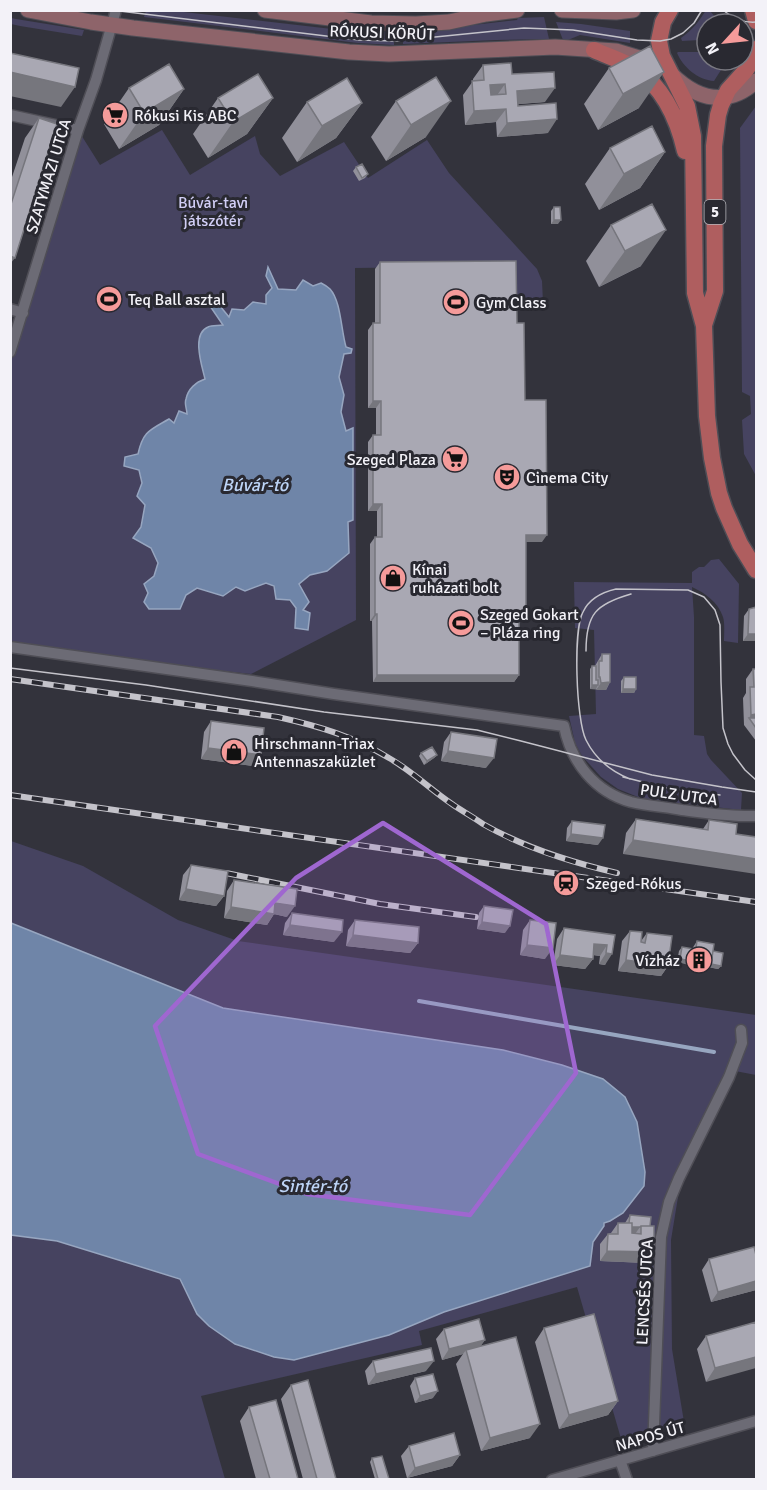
<svg xmlns="http://www.w3.org/2000/svg" width="767" height="1490" font-family="Signika,sans-serif">
  <rect width="100%" height="100%" fill="#33333c"/>
  <path fill="#464360" fill-rule="evenodd" d="M706,10L710,11L717,19L725,24H707V38L700,40L682,41L681,38C692,30 699,22 706,10Z
    M146,11H175L358,32H390V34H394V45L358,43L144,17Z
    M544,17L549,39L496,40L403,44V33L517,20L518,18Z
    M11,18L16,19L84,30L82,36L20,26L11,24Z
    M556,22L581,24L630,31V43L580,35L568,40H563Z
    M678,52H707V60H730L721,70L714,81C698,80 683,67 677,53Z
    M756,106V476L744,454L742,420L751,414L750,396L742,392L740,128Z
    M78,130L100,165L162,130L190,175L255,136L260,154L280,176L344,142L368,178L427,140L449,173L537,269L542,281L543,303H519L514,293V266L355,268L356,620L251,674L11,647V352ZM268,268L278,289L296,290L313,286L343,335L346,347L339,377L344,395L341,412L346,431L352,428L348,522L327,571L310,575L299,584L308,602L303,610C290,606 282,589 266,583L245,591L236,587L223,596L197,588L186,595L154,576L158,563L141,527L145,505L139,470L124,466L126,457L138,454L188,414L205,379L198,350L207,327L224,325L210,306L211,296L229,317L244,310L253,302L266,304L272,288L266,276Z
    M719,559L739,584L738,643L724,641C724,634 725,623 723,617C718,602 705,593 692,587L694,617V735L704,736L707,754L711,760L742,793L741,810L643,799L618,789L601,777L582,756L575,743L569,716L596,714L594,630L575,628L574,582L692,583V572L699,567H704L711,560Z
    M11,841L83,866L178,920L238,941L756,1015V1075L735,1071L679,1191L671,1240L672,1349L684,1422L622,1442L577,1287L419,1331L422,1345L201,1396L225,1479H11L10,1235L57,1241L180,1279L197,1314L209,1326L235,1344L389,1335L444,1312L593,1242L604,1226L562,1065L503,1050L223,1008L11,923Z"/>
  <path fill="#6f85a8" stroke="#97a6c0" stroke-width="1.5" d="M268,267L278,289L296,290L303,280L313,286L321,283C323,284 328,287 330,289C341,301 341,330 346,347L352,349L351,353L344,354L339,377L344,395L341,412L346,431L353,428V520L348,522L349,553L327,571L310,575L299,584L309,602L303,610L310,613L308,630L295,628L296,608L290,600L276,599L274,586L266,583L245,591L236,587L223,596L197,588L186,595L180,609H149L144,602L148,593L144,584L154,576L158,563L151,548L133,538L141,527L145,505L137,496L142,483L139,470L124,466L125,457L138,454C143,431 150,430 169,419L174,423L179,411L187,414C187,409 184,404 186,399C188,389 196,382 205,379C202,366 191,334 208,327C212,325 219,326 223,325L210,306L211,295L229,317L232,309L244,310L253,302L266,304V295L272,288L266,276Z
    M11,923L223,1008L503,1050L562,1065L603,1079L625,1097L637,1122L645,1172L644,1186L623,1213L610,1221L604,1223V1226L593,1242L590,1266L444,1312L389,1335L294,1360L274,1357L235,1344L209,1326L197,1314L180,1279L57,1241L11,1235Z"/>
  <g fill="none" stroke-linecap="round" stroke-linejoin="round">
    <path stroke="#97a6c0" stroke-width="4" d="M419,1001L714,1052"/>
    <defs>
      <path id="street" d="M10,115L78,130
        M10,309L23,313
        M10,352L78,130L96,80L116,10
        M10,647L252,681L334,694L564,726C571,762 595,792 631,802C648,806 666,807 682,810C707,813 731,817 756,816
        M653,1451L661,1237L669,1202L679,1178L729,1077L742,1043L741,1030
        M620,1460L627,1480
        M552,1480L756,1421"/>
      <path id="secondary" d="M28,10L91,22L133,28L349,52L389,54L555,47L616,51L652,62
        M265,10L371,23L416,24L449,22L486,14L517,10
        M562,10L616,12L633,10
        M672,75C698,100 728,107 756,81"/>
      <path id="primary" d="M670,10L663,22L659,41L662,56L687,106L693,136L695,293L704,326L707,416L712,458L719,493L724,508L740,544L756,570
        M753,10L756,21
        M594,50C607,56 624,61 636,69C664,88 678,120 685,151
        M704,325L715,291L714,146L718,115L721,105L728,90L746,70L754,57L756,49"/>
    </defs>
    <use href="#street" stroke="#4f4e56" stroke-width="13"/>
    <use href="#secondary" stroke="#4f4e56" stroke-width="17"/>
    <use href="#primary" stroke="#4f4e56" stroke-width="19"/>
    <use href="#street" stroke="#6c6b75" stroke-width="10"/>
    <use href="#secondary" stroke="#8e646a" stroke-width="15"/>
    <use href="#primary" stroke="#af5e5f" stroke-width="16"/>
    <path stroke="#c4c3ca" stroke-width="1.5" d="M111,10L359,40L395,41L524,28L573,30L637,40L660,41L671,39L683,33L694,23L702,10
      M723,10C733,19 743,23 756,22
      M586,651C586,614 596,604 631,594
      M10,668L146,685L324,712L477,730L521,741L652,775L722,787L756,792
      M623,777L667,788L720,795
      M630,779C610,771 595,758 586,740C576,720 573,630 583,612C589,599 603,592 616,589L688,590L704,597L715,610L720,625L721,682L723,728L728,744L733,754L745,770L756,780"/>
    <defs>
      <path id="rail" d="M10,679L278,717C318,726 353,736 389,758C412,771 431,790 452,804C462,811 473,817 483,824C525,848 570,862 617,873
        M10,795L756,902
        M226,873L380,904L476,917"/>
    </defs>
    <use href="#rail" stroke="#c4c3ca" stroke-width="6"/>
    <use href="#rail" stroke="#292931" stroke-width="4" stroke-dasharray="11" stroke-linecap="butt"/>
  </g>
  <path fill="#91909a" d="M483,65L512,74L545,102L518,104V106L548,133L497,137L496,122L465,125L463,95L473,81V79Z
    M609,68L639,108L598,130L584,104Z
    M129,88L184,89L159,125L119,149L104,124Z
    M218,98H273L247,134L208,158L193,134Z
    M396,101L426,137L386,161L371,137Z
    M307,102L362,103L336,138L297,162L282,138Z
    M39,118L10,264V183L25,138Z
    M610,148L665,152L640,188L599,210L585,184Z
    M356,167L368,174L365,178L359,181L353,171Z
    M554,207L558,224H551V211Z
    M611,225L641,266L599,287L586,261Z
    M380,262L517,323L525,400L542,542H526V613L521,620H519V675L514,682H373L372,621H370V544L375,537H377V511H368V442L373,435H376V408H368V330L373,323H375V269Z
    M749,609L755,641H743L744,616Z
    M602,654L610,682L606,690L590,689V669L592,666H595Z
    M753,669H756V741L744,725L743,698L746,693V679Z
    M624,677L636,689L634,693H621V681Z
    M211,721L253,766L201,759L204,732Z
    M451,732L486,768L441,761L444,742Z
    M421,753L437,755L434,758L424,765L419,756Z
    M636,819L703,829L709,820L736,834L623,854L626,833Z
    M572,821L598,845L566,841L567,828Z
    M191,865L224,896L216,906L179,900L183,875Z
    M234,880L287,917L274,914L267,925L224,918L227,891Z
    M484,906L505,933L477,929L479,913Z
    M292,913L334,942L283,935L285,923Z
    M355,920L418,943L410,953L346,946L348,930Z
    M530,920L545,959L520,955L523,930Z
    M564,928L615,935L605,965L599,964L600,956L593,955V959L585,969L553,965L557,939Z
    M630,931L641,941L647,933L668,966L661,976L618,971L622,941Z
    M697,941L713,951L721,966L718,969L708,967L706,971L689,969V964L677,962L679,951L682,947L692,949Z
    M630,1215L650,1226L654,1252L646,1263L600,1261V1244L608,1234L611,1233L618,1223H625Z
    M709,1259L756,1290L711,1302L702,1270Z
    M756,1322L706,1382L697,1349L706,1336Z
    M544,1328L618,1401L608,1415L559,1429L535,1342Z
    M444,1329L485,1340L480,1346L530,1438L481,1451L456,1364L463,1354L442,1360L436,1339Z
    M373,1361L426,1371L368,1385L365,1371Z
    M415,1378L433,1398L415,1403L410,1386Z
    M291,1385L336,1479H303L281,1399Z
    M249,1407L298,1479H256L240,1421Z
    M409,1446L460,1455L452,1466L407,1478L401,1456Z
    M372,1458L389,1479H375L370,1462Z"/>
  <path fill="#76767d" d="M10,72L75,87L61,107L10,96Z
    M664,72L639,108L598,130L623,94Z
    M505,84L495,98L481,99L490,85Z
    M555,88L545,102L507,105L517,91Z
    M184,89L159,125L119,149L144,113Z
    M273,98L247,134L208,158L233,122Z
    M451,101L426,137L386,161L411,125Z
    M362,103L336,138L297,162L322,126Z
    M506,109L496,122L465,125L474,111Z
    M557,119L548,133L497,137L507,123Z
    M665,152L640,188L599,210L624,174Z
    M554,220H561L558,224H551Z
    M666,230L641,266L599,287L625,251Z
    M10,256L15,258L10,264Z
    M373,401H381L376,408H368Z
    M373,504H382L377,511H368Z
    M526,535H547L542,542H521Z
    M519,613H526L521,620H514Z
    M375,614H377L372,621H370Z
    M748,634H756V639L755,641H743Z
    M377,675H519L514,682H373Z
    M610,682L606,690H596L601,683Z
    M592,685H598L596,689H590Z
    M623,689H636L634,693H621Z
    M756,714V725L749,718L744,725L751,715Z
    M208,748L261,755L253,766L201,759Z
    M448,751L494,758L486,768L441,761Z
    M437,755L434,758L424,765L427,761Z
    M571,834L603,838L598,845L566,841Z
    M633,840L756,859V874L623,854Z
    M186,889L224,896L216,906L179,900Z
    M275,903L295,906L287,917L274,914L267,925L224,918L231,907Z
    M482,922L510,926L505,933L477,929Z
    M290,925L342,932L334,942L283,935Z
    M353,935L418,943L410,953L346,946Z
    M594,944L607,945L600,956L587,954Z
    M527,945L553,948L545,959L520,955Z
    M606,953L612,954L605,965L599,964Z
    M560,955L593,959L585,969L553,965Z
    M680,959L692,961L689,965L677,962Z
    M626,960L668,966L661,976L618,971Z
    M694,962L709,964L721,966L718,969L708,967L706,971L689,969Z
    M629,1226L640,1227L635,1234L624,1233Z
    M607,1251L654,1252L646,1263L600,1261Z
    M756,1281V1290L711,1302L718,1292Z
    M485,1340L478,1350H466L463,1354L442,1360L449,1349Z
    M756,1357V1368L706,1382L715,1368Z
    M434,1361L426,1371L368,1385L376,1374Z
    M438,1391L433,1398L415,1403L420,1396Z
    M618,1401L608,1415L559,1429L569,1415Z
    M540,1424L530,1438L481,1451L490,1438Z
    M460,1455L452,1466L407,1478L415,1468Z"/>
  <path fill="#a9a8b3" stroke="#76767d" stroke-width="1.5" fill-rule="evenodd" d="M650,46L664,72L623,94L609,68Z
    M10,53L79,68L75,87L10,72Z
    M511,63L512,74L554,72L555,88L517,91L518,106L556,103L557,119L507,123L506,109L474,111L472,81L484,80L483,65ZM505,84L506,94L491,95L490,85Z
    M169,64L184,89L144,113L129,88Z
    M258,74L273,98L233,122L218,98Z
    M436,77L451,101L411,125L396,101Z
    M347,78L362,103L322,126L307,102Z
    M39,118L57,124L15,258L10,256V207Z
    M652,126L665,152L624,174L610,148Z
    M362,164L368,174L362,178L356,167Z
    M652,204L666,230L625,251L611,225Z
    M554,207H560L561,220H554Z
    M516,261L517,323H524L525,400H546L547,535H526V613H519V675H377V614H375V537H382V504H373V435H381V401H373V323H380V262Z
    M756,607V634H748L749,609Z
    M602,654H610V682L601,683L600,677H599V661H602Z
    M592,666H596V680H598V685H592Z
    M753,669H756V714L751,715L750,687H754Z
    M624,677H636V689H623Z
    M749,718H756V728Z
    M211,721L264,728L261,755L208,748Z
    M451,732L497,739L494,758L448,751Z
    M432,747L437,755L427,761L421,753Z
    M636,819L708,830L709,820L737,824L736,834L756,837V859L633,840Z
    M572,821L605,825L603,838L571,834Z
    M191,865L228,871L224,896L186,889Z
    M234,880L297,889L295,906L275,903L274,914L231,907Z
    M484,906L513,910L510,926L482,922Z
    M292,913L343,920L342,932L290,925Z
    M355,920L419,927L418,943L353,935Z
    M530,920L556,923L553,948L527,945Z
    M564,928L615,935L612,954L606,953L607,945L594,944L593,959L560,955Z
    M630,931L642,932L641,942L645,943L647,933L672,936L668,966L626,960Z
    M697,941L714,944L711,964L694,962Z
    M682,947L694,949L692,961L680,959Z
    M713,951L723,953L721,966L711,964Z
    M630,1215L651,1217L650,1226H641L640,1227H632V1223H629Z
    M618,1223H632V1233L641,1234V1226H654V1252L607,1251L608,1234H618Z
    M754,1247L756,1255V1281L718,1292L709,1259Z
    M594,1314L618,1401L569,1415L544,1328Z
    M479,1319L485,1340L449,1349L444,1329Z
    M756,1322V1357L715,1368L706,1336Z
    M516,1337L540,1424L490,1438L466,1350Z
    M431,1348L434,1361L376,1374L373,1361Z
    M433,1374L438,1391L420,1396L415,1378Z
    M308,1380L336,1479H317L291,1385Z
    M276,1400L298,1479H270L249,1407Z
    M454,1433L460,1455L415,1468L409,1446Z
    M382,1456L389,1479H378L372,1458Z"/>
  <path fill="#9f67d0" fill-opacity="0.2" stroke="#9f67d0" stroke-width="4.5" stroke-linejoin="round" d="M383,823L546,924L576,1073L470,1215L307,1194L198,1154L155,1026L296,878Z"/>
  <defs>
    <symbol id="supermarket-disc" viewBox="-11 -11 22 22"><circle r="9.5" fill="#f59b9a" stroke="#292931"/><path d="M-6-5.5h2.5l.6 2H6L4.5 2H-2.5L-4.4-4H-6ZM-1.5 3.2a1.3 1.3 0 1 0 .1 0ZM3 3.2a1.3 1.3 0 1 0 .1 0Z" fill="#111"/></symbol>
    <symbol id="stadium-disc" viewBox="-11 -11 22 22"><circle r="9.5" fill="#f59b9a" stroke="#292931"/><path d="M0-5a6.5 5 0 1 0 0 10a6.5 5 0 1 0 0-10ZM-3.5-1.8h7v3.6h-7Z" fill="#111"/></symbol>
    <symbol id="theatre-disc" viewBox="-11 -11 22 22"><circle r="9.5" fill="#f59b9a" stroke="#292931"/><path d="M-5-5.5Q0-4 5-5.5V0Q5 5 0 6Q-5 5-5 0ZM-3.3-2.5H-1v1.5H-3.3ZM1-2.5H3.3v1.5H1ZM-2.8 1Q0 5.5 2.8 1Z" fill="#111"/></symbol>
    <symbol id="shop-disc" viewBox="-11 -11 22 22"><circle r="9.5" fill="#f59b9a" stroke="#292931"/><path d="M-5-2.5h2.3a2.7 3.5 0 0 1 5.4 0H5L5.5 6h-11ZM-1.5-2.5h3a1.5 2.3 0 0 0-3 0Z" fill="#111"/></symbol>
    <symbol id="station-disc" viewBox="-11 -11 22 22"><circle r="9.5" fill="#f59b9a" stroke="#292931"/><path d="M-3-6H3Q5-6 5-4V2Q5 4 3 4L4.5 6H3L1.5 4h-3L-3 6H-4.5L-3 4Q-5 4-5 2V-4Q-5-6-3-6ZM-3.5-4v3h7v-3ZM-3.5 1v1.5H-2V1ZM2 1v1.5H3.5V1Z" fill="#111"/></symbol>
    <symbol id="building-disc" viewBox="-11 -11 22 22"><circle r="9.5" fill="#f59b9a" stroke="#292931"/><path d="M-4-6H4V6H1V3H-1V6H-4ZM-2.5-4.3h1.7v1.8h-1.7ZM.8-4.3h1.7v1.8H.8ZM-2.5-1h1.7V.8h-1.7ZM.8-1h1.7V.8H.8Z" fill="#111"/></symbol>
  </defs>
  <g fill-rule="evenodd">
    <use href="#supermarket-disc" x="100" y="100" width="30" height="30"/>
    <use href="#stadium-disc" x="94" y="284" width="30" height="30"/>
    <use href="#stadium-disc" x="441" y="287" width="30" height="30"/>
    <use href="#supermarket-disc" x="440" y="444" width="30" height="30"/>
    <use href="#theatre-disc" x="492" y="462" width="30" height="30"/>
    <use href="#shop-disc" x="378" y="563" width="30" height="30"/>
    <use href="#stadium-disc" x="446" y="608" width="30" height="30"/>
    <use href="#shop-disc" x="219" y="737" width="30" height="30"/>
    <use href="#station-disc" x="551" y="868" width="30" height="30"/>
    <use href="#building-disc" x="684" y="945" width="30" height="30"/>
  </g>
  <g text-anchor="middle" stroke-width="6" stroke-linejoin="round" paint-order="stroke">
    <rect fill="#292931" stroke="#b6b6bc" stroke-width="1.5" x="704.5" y="200" width="21" height="24" rx="4.5"/>
    <g font-size="15" font-weight="bold" fill="#f3f2f8">
      <text x="715" y="217">5</text>
    </g>
    <g font-size="16" fill="#f3f2f8" stroke="#292931">
      <text transform="translate(382 32) rotate(2)" y="6">RÓKUSI KÖRÚT</text>
      <text transform="translate(48 176) rotate(-73)" y="6">SZATYMAZI UTCA</text>
      <text transform="translate(679 794) rotate(8)" y="6">PULZ UTCA</text>
      <text transform="translate(644 1292) rotate(-87)" y="6">LENCSÉS UTCA</text>
      <text transform="translate(650 1436) rotate(-16)" y="6">NAPOS ÚT</text>
    </g>
    <g font-size="16" fill="#f3f2f8" stroke="#292931" text-anchor="start">
      <text x="134" y="121">Rókusi Kis ABC</text>
      <text x="128" y="305">Teq Ball asztal</text>
      <text x="476" y="308">Gym Class</text>
      <text x="436" y="465" text-anchor="end">Szeged Plaza</text>
      <text x="526" y="483">Cinema City</text>
      <text x="412" y="575">Kínai<tspan x="412" dy="18">ruházati bolt</tspan></text>
      <text x="480" y="620">Szeged Gokart<tspan x="480" dy="18">– Pláza ring</tspan></text>
      <text x="254" y="749">Hirschmann-Triax<tspan x="254" dy="18">Antennaszaküzlet</tspan></text>
      <text x="586" y="889">Szeged-Rókus</text>
      <text x="680" y="966" text-anchor="end">Vízház</text>
    </g>
    <g font-size="16" fill="#d1cef5" stroke="#292931">
      <text x="213" y="208">Búvár-tavi<tspan x="213" dy="18">játszótér</tspan></text>
    </g>
    <g font-size="18" font-style="italic" fill="#bdd4f6" stroke="#292931">
      <text x="255" y="491">Búvár-tó</text>
      <text x="313" y="1192">Sintér-tó</text>
    </g>
  </g>
  <rect width="767" height="1490" fill="none" stroke="#f3f2f8" stroke-width="24"/>
  <g transform="translate(725 42) rotate(243)"><circle r="28" fill="#292931" stroke="#7a7981" stroke-width="1.5"/>
  <path d="M0-4.5L10 22L0 15L-10 22Z" fill="#f59b9a"/>
  <text y="-9" font-size="16" font-weight="bold" text-anchor="middle" fill="#f3f2f8">N</text>
  </g>
</svg>
